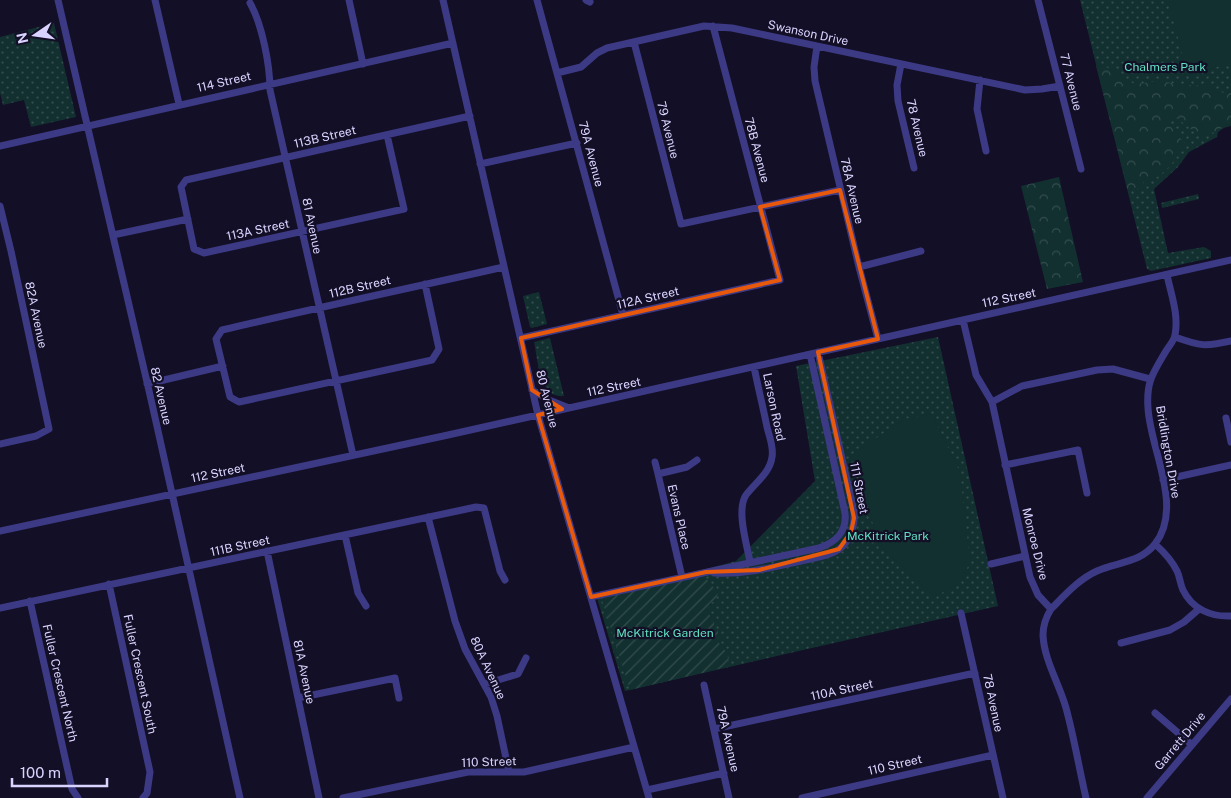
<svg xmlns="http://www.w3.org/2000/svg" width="1231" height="798" font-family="'Public Sans',sans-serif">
  <defs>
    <pattern id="grass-dots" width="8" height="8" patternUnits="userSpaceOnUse" patternTransform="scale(1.25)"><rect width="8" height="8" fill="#12302f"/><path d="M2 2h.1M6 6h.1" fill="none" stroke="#344d4e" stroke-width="1.8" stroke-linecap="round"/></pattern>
    <pattern id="forest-crowns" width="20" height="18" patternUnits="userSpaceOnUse" patternTransform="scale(1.25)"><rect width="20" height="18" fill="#12302f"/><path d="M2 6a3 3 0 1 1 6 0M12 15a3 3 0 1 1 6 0" fill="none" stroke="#344d4e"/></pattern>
    <pattern id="garden-furrows" width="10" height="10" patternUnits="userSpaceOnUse" patternTransform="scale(1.25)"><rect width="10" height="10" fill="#12302f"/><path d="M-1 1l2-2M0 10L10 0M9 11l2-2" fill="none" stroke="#344d4e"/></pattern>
  </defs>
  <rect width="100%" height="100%" fill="#130f26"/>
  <path fill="url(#grass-dots)" d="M1080,0H1231V123L1218,132L1217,137L1189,152L1178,167L1154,189L1168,253L1204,247L1211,251V258L1151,271L1147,269Z
    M54,23L76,117L31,127L24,100L3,105L0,93V37Z
    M1198,194L1199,199L1162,208L1161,203Z
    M539,292L547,324L532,328L530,327L523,296Z
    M938,337L998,606L803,650L625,691L597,598L736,561L815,481L796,366Z
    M550,338L564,396C539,399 538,360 534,342Z"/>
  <path fill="url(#forest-crowns)" d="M1098,65L1112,69L1122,78L1135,84L1160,81L1183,85L1212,86L1217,92L1231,93V126L1219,129L1202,139C1193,129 1180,122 1170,112L1168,114L1171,125L1182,134L1179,137L1186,144L1180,151C1178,158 1163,175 1155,178C1152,180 1147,179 1143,178L1144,188L1128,190L1096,66Z
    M1059,177L1083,282L1047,289L1021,186Z"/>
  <path fill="url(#garden-furrows)" d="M704,576L718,593L715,601L709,604L708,612L718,631L719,643L726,652L731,666L630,690L601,597Z"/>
  <path fill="#12302f" d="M1168,0H1231V63L1188,75Z
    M932,414L960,472L970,562L961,581L935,597L879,544L852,455L904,419Z"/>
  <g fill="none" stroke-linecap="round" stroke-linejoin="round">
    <path stroke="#3d3a85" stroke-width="7" d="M58,0L150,395L240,798
      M155,0L179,104
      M349,0L363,64
      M443,0L538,415L649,798
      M537,0L623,315
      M586,0L590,2
      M1038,0L1081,169
      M250,3C262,24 270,65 270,90L353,455
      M634,42L681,224L840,190
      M817,46L814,67L815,81L859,267L878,339
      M901,64L897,85L898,101L914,168
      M557,73L581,67L597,53L607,48L704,26L732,28L1025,90L1042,89L1060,86
      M980,80L977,109L986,151
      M387,135L404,209L204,253L194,249L181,187L186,180L470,116
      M0,146L453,43
      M480,164L577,143
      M0,206L11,251L49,429L36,436L0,444
      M113,235L188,219
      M859,267L921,251
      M425,284L439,349L432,360L239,402L230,397L216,339L222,330C316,308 410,288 504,267
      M963,320L976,375L992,402L1030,577L1038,595L1051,609C1046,617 1043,625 1043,635C1044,660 1059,683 1066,708C1074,737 1079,768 1086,798
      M1175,337C1200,346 1205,347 1231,341
      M521,338L780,280L713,26
      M147,384L223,366
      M532,390L549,400L569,408
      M992,402L1022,386L1097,370L1113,369L1150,379
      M1226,418L1231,442
      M655,462L658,474
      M1005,465L1078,450L1087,493
      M1163,480L1231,465
      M428,517L455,621L465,649L491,697L497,716L509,772
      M0,531L448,435L1231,260
      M345,535L358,593L366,606
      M1155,544C1164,552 1172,561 1177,571C1180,577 1180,584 1183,590C1192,609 1211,617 1231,616
      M267,551L319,798
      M750,562C747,545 736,510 746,495C755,483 770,473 772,457C774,447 769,436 767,427C763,407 758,387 754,367
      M991,564L1025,556
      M714,573C743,575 773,567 801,561C813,558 828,557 838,550C850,542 855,526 854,512L818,352
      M682,577L658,474L687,467L697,460
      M109,584L150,772L147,793L143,798
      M591,597L819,548C836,542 847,532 845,513L810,354
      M30,601L72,789L78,798
      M0,608L476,507L484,508L500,571L505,580
      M1051,609C1065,595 1079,579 1097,571C1117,562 1140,563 1155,544C1184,507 1150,449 1148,408C1146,382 1153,373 1166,351C1169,346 1174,341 1175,335C1179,315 1171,294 1167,275
      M961,613L1003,798
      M1121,643L1170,630L1184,622L1199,609
      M485,684L518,674L526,658
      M704,685L729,798
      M298,698L395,678L399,698
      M1155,713L1191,744
      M714,729L975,673
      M647,790L724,773
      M343,798L468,772H524L634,747
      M802,798L993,755
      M1147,798L1231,699"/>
  </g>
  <path fill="none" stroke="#e8590c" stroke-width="4" stroke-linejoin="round" d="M840,190L878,339L818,352L854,518L851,532L839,549L759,570L706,572L591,597L538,415L562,409L532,390L521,338L780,280L760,207Z"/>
  <g text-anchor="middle" stroke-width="4.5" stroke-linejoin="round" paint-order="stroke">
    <g font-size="12" fill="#d9d4ff" stroke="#130f26">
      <text transform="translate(808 33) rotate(12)" y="4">Swanson Drive</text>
      <text transform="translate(224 82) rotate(-13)" y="4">114 Street</text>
      <text transform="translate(1071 82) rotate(76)" y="4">77 Avenue</text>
      <text transform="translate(917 128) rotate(77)" y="4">78 Avenue</text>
      <text transform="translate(668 130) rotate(76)" y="4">79 Avenue</text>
      <text transform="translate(325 137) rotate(-13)" y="4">113B Street</text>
      <text transform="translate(757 150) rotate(75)" y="4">78B Avenue</text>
      <text transform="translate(591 154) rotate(75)" y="4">79A Avenue</text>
      <text transform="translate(852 191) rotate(77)" y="4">78A Avenue</text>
      <text transform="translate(312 226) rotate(78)" y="4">81 Avenue</text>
      <text transform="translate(258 230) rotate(-12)" y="4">113A Street</text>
      <text transform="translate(360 287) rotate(-13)" y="4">112B Street</text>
      <text transform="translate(648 298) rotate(-13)" y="4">112A Street</text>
      <text transform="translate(1009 298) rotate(-12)" y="4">112 Street</text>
      <text transform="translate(36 315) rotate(78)" y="4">82A Avenue</text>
      <text transform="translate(614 387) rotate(-12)" y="4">112 Street</text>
      <text transform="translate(161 396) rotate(77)" y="4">82 Avenue</text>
      <text transform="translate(547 399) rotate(76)" y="4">80 Avenue</text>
      <text transform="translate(774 407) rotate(78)" y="4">Larson Road</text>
      <text transform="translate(1168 452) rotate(80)" y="4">Bridlington Drive</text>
      <text transform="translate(218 473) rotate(-12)" y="4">112 Street</text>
      <text transform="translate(859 488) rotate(79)" y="4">111 Street</text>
      <text transform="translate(679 517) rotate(77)" y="4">Evans Place</text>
      <text transform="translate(1035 544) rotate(76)" y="4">Monroe Drive</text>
      <text transform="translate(240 546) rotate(-12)" y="4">111B Street</text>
      <text transform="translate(488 668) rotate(65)" y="4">80A Avenue</text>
      <text transform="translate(304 672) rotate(78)" y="4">81A Avenue</text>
      <text transform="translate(140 674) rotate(78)" y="4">Fuller Crescent South</text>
      <text transform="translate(60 683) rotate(77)" y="4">Fuller Crescent North</text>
      <text transform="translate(842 690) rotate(-12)" y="4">110A Street</text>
      <text transform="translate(993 703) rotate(78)" y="4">78 Avenue</text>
      <text transform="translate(728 739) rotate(77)" y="4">79A Avenue</text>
      <text transform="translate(1180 741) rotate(-50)" y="4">Garrett Drive</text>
      <text transform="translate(489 762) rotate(-2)" y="4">110 Street</text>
      <text transform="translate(895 765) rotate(-13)" y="4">110 Street</text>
    </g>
    <g font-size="12" fill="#5fe0c0" stroke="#130f26">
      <text x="1165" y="71">Chalmers Park</text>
      <text x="888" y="540">McKitrick Park</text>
      <text x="665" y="637">McKitrick Garden</text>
    </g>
  </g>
  <g transform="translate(35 35) rotate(257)" stroke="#130f26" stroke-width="4" paint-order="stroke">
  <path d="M0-4L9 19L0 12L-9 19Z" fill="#d9d4ff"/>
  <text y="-8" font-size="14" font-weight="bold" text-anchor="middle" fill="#d9d4ff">N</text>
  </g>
  <path d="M12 778v8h95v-8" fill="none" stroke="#d9d4ff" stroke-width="2.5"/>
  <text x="20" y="778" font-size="15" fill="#d9d4ff" stroke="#130f26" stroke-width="4" paint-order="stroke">100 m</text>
</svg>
